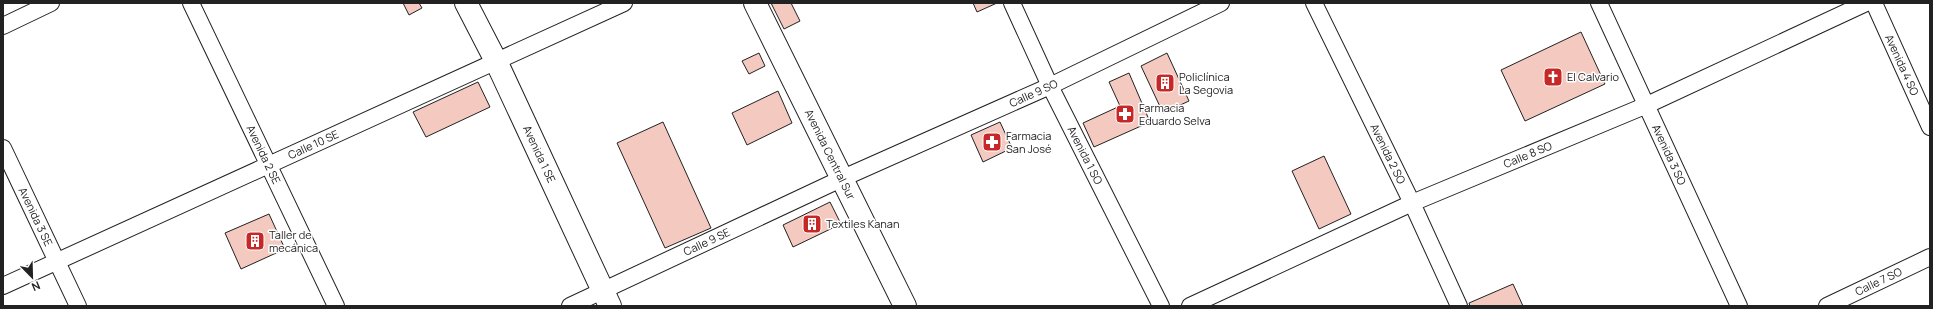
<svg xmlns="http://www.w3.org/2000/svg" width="1933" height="309" font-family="Manrope,sans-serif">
  <rect width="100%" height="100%" fill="#fff"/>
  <path fill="#f3c9c0" stroke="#222" d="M403,3H419L422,8L409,15Z
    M771,3H791L800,21L784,29Z
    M973,3H997L977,12Z
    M1581,32L1605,84L1525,121L1501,70Z
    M759,53L765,66L749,74L742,61Z
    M1167,53L1189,101L1163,113L1141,66Z
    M1129,73L1150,122L1094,147L1083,123L1120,106L1109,82Z
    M478,82L490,107L426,137L413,112Z
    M778,91L792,123L747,145L732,113Z
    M663,122L711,228L665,248L617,143Z
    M1000,122L1012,148L983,162L971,135Z
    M1324,156L1351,214L1319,229L1292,171Z
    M830,202L841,224L793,247L783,225Z
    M269,214L285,249L241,269L225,233Z
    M1513,284L1523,306H1470L1469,303Z"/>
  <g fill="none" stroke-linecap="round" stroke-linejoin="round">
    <defs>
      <g id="street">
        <path id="s1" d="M191,3L336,306"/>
        <path id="s2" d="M1012,3L1050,86L1161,306"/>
        <path id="s3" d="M1314,3L1412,203L1459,306"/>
        <path id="s4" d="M1599,3L1739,306"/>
        <path id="s5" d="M1874,3L1930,127"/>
        <path d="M3,26L51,3"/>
        <path id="s6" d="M3,148L78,306"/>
        <path id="s7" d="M3,286L624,3"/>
        <path id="s8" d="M570,306L843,178L1050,86L1221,3"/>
        <path id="s9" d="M1190,306L1412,203L1647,105L1866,3"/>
        <path id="s10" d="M1827,306L1930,257"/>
      </g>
      <g id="secondary">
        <path id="s11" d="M466,3L496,61L610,306"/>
        <path id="s12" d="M755,3L905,306"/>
      </g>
    </defs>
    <use href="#street" stroke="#222" stroke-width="18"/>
    <use href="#secondary" stroke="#222" stroke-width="24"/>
    <use href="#street" stroke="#fff" stroke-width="16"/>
    <use href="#secondary" stroke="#fff" stroke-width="22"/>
  </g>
  <defs>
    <symbol id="church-square" viewBox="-11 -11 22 22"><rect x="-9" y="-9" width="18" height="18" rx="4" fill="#c62828" stroke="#fff"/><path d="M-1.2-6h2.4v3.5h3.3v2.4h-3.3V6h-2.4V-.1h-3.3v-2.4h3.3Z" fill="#fff"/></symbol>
    <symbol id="building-square" viewBox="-11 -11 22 22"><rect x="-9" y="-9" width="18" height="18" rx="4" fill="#c62828" stroke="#fff"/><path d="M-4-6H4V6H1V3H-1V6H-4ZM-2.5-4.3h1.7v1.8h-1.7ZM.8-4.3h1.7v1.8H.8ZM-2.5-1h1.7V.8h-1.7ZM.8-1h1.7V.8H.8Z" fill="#fff"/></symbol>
    <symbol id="pharmacy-square" viewBox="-11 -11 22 22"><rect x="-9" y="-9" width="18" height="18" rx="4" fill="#c62828" stroke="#fff"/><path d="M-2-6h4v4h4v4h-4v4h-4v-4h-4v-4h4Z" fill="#fff"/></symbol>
  </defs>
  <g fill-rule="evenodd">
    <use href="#church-square" x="1542" y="66" width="22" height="22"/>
    <use href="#building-square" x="1154" y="72" width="22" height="22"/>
    <use href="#pharmacy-square" x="1114" y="103" width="22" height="22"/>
    <use href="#pharmacy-square" x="981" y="131" width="22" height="22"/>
    <use href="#building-square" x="801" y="213" width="22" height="22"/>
    <use href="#building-square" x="244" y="230" width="22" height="22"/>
  </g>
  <g text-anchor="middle" stroke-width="3" stroke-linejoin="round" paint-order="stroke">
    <g font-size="11" fill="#222" stroke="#fff">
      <text dy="4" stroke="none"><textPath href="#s5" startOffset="68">Avenida 4 SO</textPath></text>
      <text dy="4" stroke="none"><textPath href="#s8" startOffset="510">Calle 9 SO</textPath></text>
      <text dy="4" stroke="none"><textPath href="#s7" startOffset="341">Calle 10 SE</textPath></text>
      <text dy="4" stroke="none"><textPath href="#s11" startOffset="168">Avenida 1 SE</textPath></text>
      <text dy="4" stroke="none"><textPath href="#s12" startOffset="169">Avenida Central Sur</textPath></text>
      <text dy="4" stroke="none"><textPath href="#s3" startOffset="168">Avenida 2 SO</textPath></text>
      <text dy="4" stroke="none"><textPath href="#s4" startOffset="167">Avenida 3 SO</textPath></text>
      <text dy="4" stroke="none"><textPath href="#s1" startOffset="168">Avenida 2 SE</textPath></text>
      <text dy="4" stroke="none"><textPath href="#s2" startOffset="169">Avenida 1 SO</textPath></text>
      <text dy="4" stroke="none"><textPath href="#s9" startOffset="370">Calle 8 SO</textPath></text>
      <text dy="4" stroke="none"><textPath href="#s6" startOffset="76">Avenida 3 SE</textPath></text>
      <text dy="4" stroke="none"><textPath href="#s8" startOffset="151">Calle 9 SE</textPath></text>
      <text dy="4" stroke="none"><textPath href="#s10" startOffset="57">Calle 7 SO</textPath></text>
    </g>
    <g font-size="11" fill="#222" stroke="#fff" text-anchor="start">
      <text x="1179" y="81">Policlínica<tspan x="1179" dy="13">La Segovia</tspan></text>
      <text x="1567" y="81">El Calvario</text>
      <text x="1139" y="112">Farmacia<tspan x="1139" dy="13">Eduardo Selva</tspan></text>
      <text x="1006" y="140">Farmacia<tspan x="1006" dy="13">San José</tspan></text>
      <text x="826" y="228">Textiles Kanan</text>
      <text x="269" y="239">Taller de<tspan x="269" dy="13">mecánica</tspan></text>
    </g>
  </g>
  <rect width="1933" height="309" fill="none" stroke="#222222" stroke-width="8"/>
  <g transform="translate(32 277) rotate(157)" stroke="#ffffff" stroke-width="3" paint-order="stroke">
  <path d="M0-3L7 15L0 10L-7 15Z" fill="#222222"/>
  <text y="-6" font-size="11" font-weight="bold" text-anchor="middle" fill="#222222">N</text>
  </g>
</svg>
